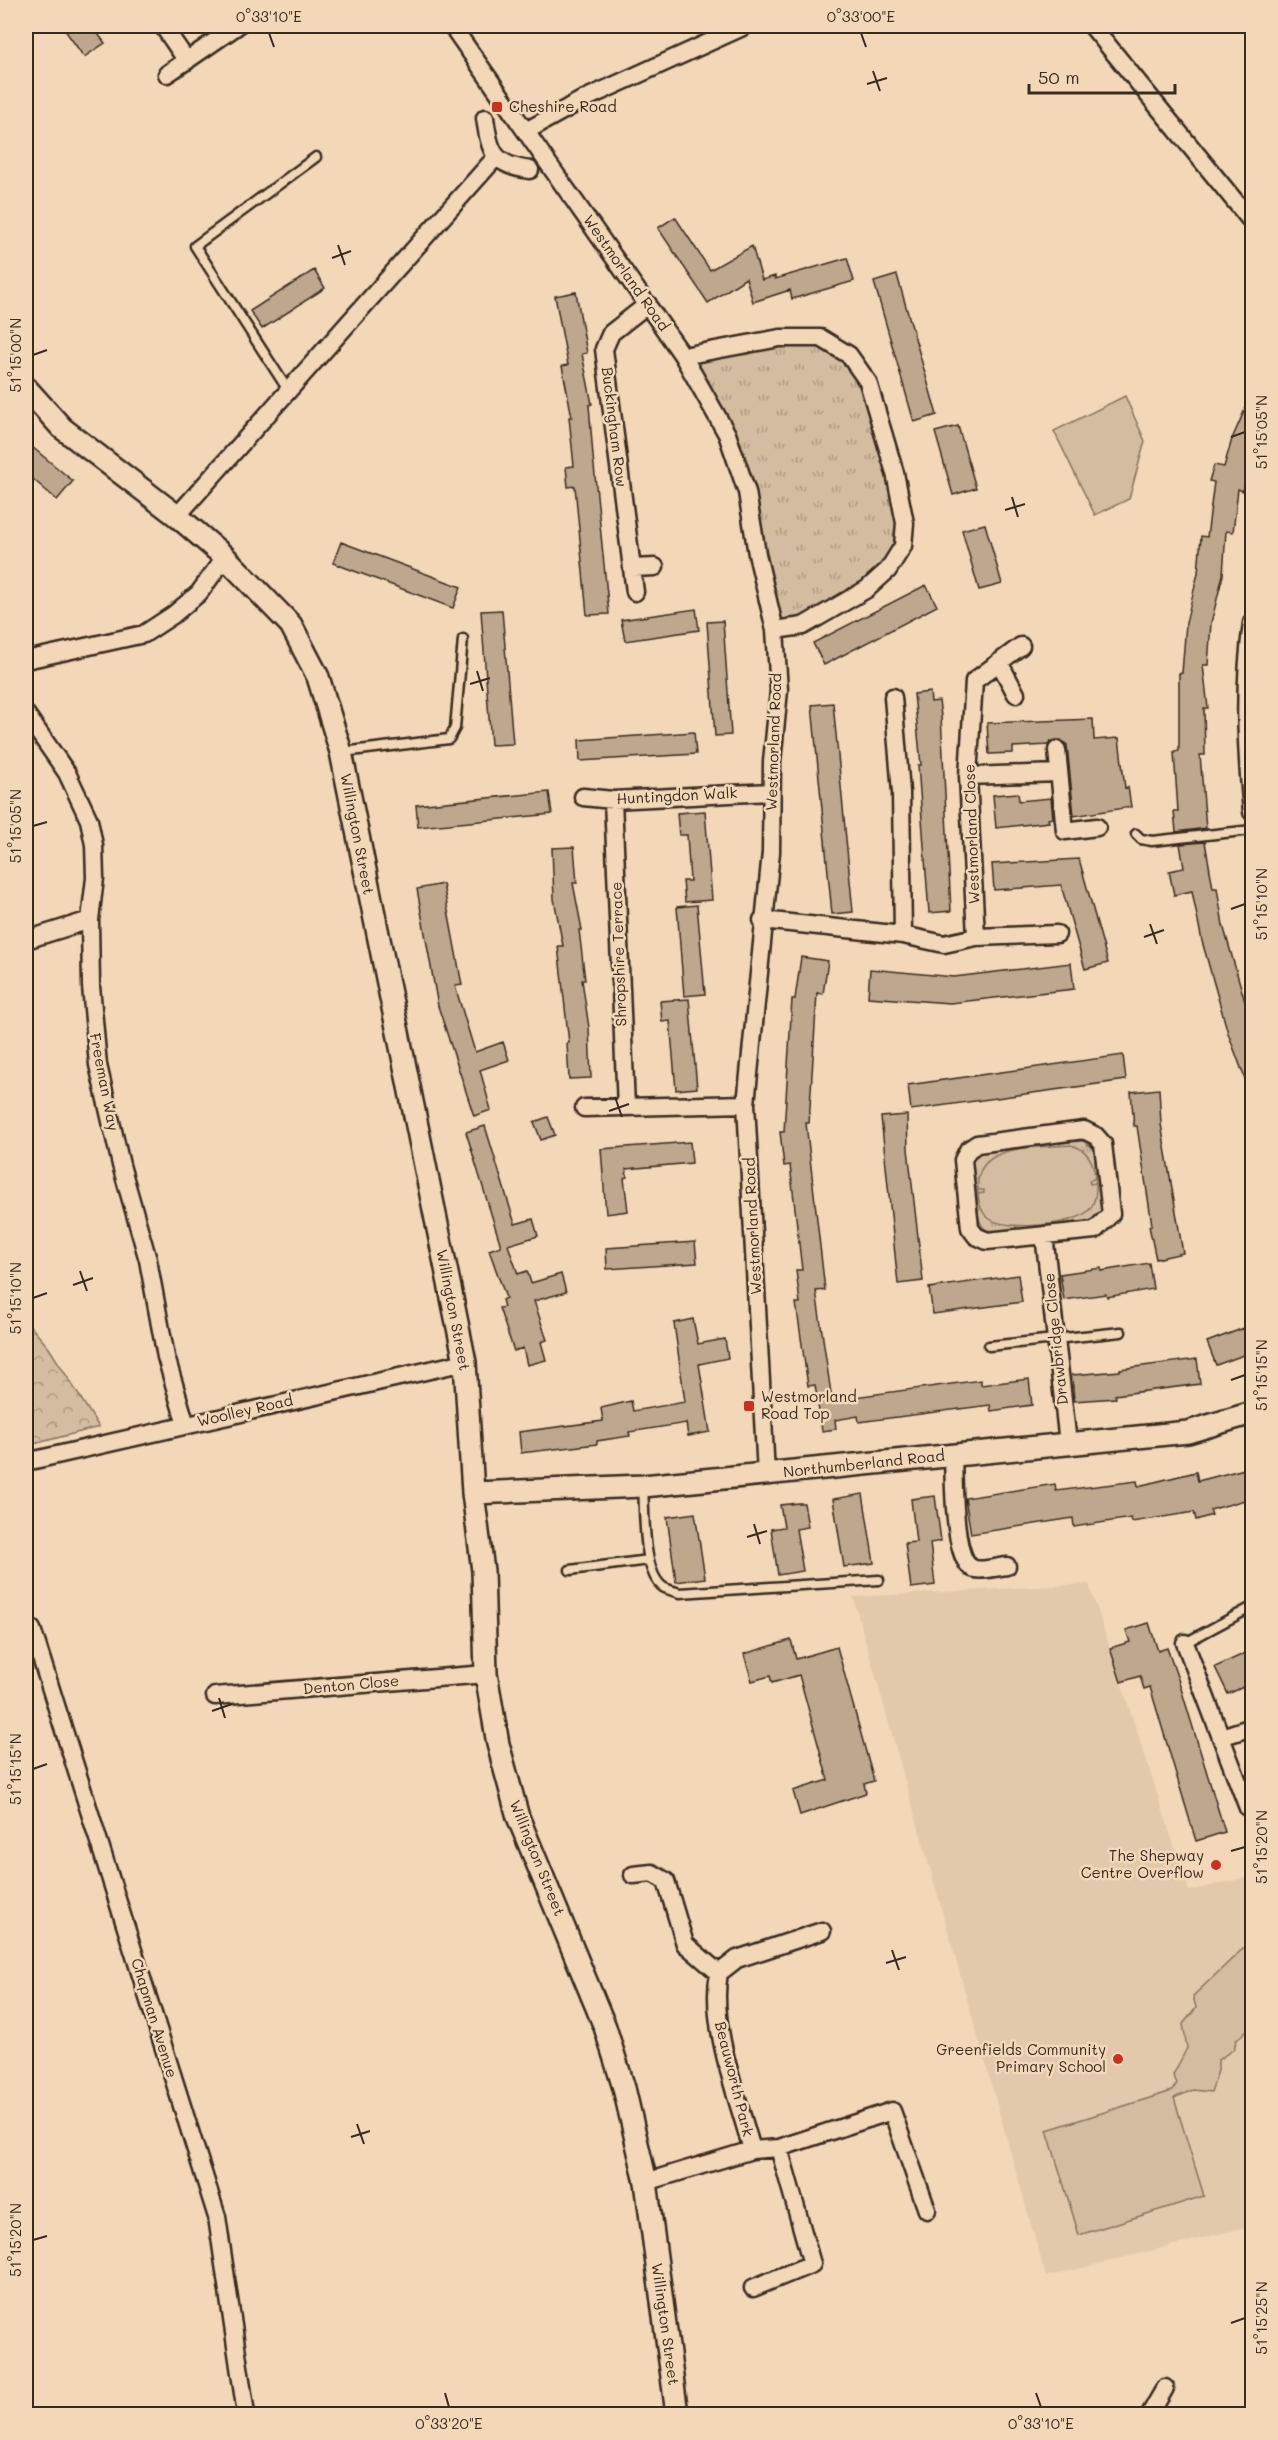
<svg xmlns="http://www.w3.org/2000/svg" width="1278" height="2440" font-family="Mali,sans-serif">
  <defs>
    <pattern id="grass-tufts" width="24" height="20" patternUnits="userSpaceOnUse" patternTransform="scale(1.5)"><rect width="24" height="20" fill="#d4bca0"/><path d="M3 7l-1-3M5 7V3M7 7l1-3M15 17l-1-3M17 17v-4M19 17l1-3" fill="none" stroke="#ad9982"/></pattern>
    <pattern id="forest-crowns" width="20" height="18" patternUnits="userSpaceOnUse" patternTransform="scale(1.5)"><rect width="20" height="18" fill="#d4bca0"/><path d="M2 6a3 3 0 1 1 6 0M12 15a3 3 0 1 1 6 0" fill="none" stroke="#ad9982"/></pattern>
  </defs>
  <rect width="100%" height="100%" fill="#f2d8b9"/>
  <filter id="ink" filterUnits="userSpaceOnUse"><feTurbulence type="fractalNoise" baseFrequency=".0167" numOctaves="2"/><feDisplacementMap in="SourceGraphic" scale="12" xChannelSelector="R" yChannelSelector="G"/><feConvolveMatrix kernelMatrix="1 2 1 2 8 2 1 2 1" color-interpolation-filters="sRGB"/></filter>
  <g filter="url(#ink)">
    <path fill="#e3c9ac" d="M1089,1584L1189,1891L1252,1876V2260L1243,2228L1046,2277L853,1597Z"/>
    <path fill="url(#grass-tufts)" stroke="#88735f" stroke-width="1.5" d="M821,338L868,382L903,546L867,589L775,630L747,492L683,356Z
      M1083,1141L1096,1150L1098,1171L1095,1172L1096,1186H1100L1102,1211L1093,1223L1066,1225L1065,1221L1016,1226V1230C981,1233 980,1233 976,1198H979L977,1187H974L973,1160L982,1151L1059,1146L1060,1143Z"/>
    <path fill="url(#forest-crowns)" stroke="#88735f" stroke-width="1.5" d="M26,1321L49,1348L99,1427L26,1446Z"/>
    <path fill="#d4bca0" stroke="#88735f" stroke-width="1.5" d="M1125,396L1145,441L1129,499L1095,515L1054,431Z
      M1071,1145C1087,1149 1094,1162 1095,1178L1089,1181L1090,1184L1096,1183C1096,1192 1096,1202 1089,1210C1076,1226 1007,1231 990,1219C981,1213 979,1204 978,1194L984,1193V1190H978C973,1142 1038,1148 1071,1145Z
      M1252,1940V2025L1236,2041L1234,2049L1218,2060V2071L1211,2092L1193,2090L1174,2098L1204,2196L1079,2235L1047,2130L1172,2091L1177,2083L1173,2075L1187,2048L1183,2024L1196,2008L1193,1996Z"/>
    <path fill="#bfa78e" stroke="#3b2a1e" stroke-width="1.5" d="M62,26H92L105,43L84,57Z
      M675,217L710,270L752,246L762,280L775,276V279L847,258L854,281L792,299L790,290L753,302L746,278L708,303L658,228Z
      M314,270L325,288L262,329L250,311Z
      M897,275L937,415L914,422L874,282Z
      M576,292L587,353L582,354L592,404L589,405L593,456L609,614L587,615L575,486L568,487L566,467L574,466L569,417H572L562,366L568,365L555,296Z
      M1252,393V458L1243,491L1238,489L1233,532L1226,531L1223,575L1211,623L1208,665H1203L1208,708H1204L1205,755H1200L1206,828L1176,832L1174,811H1178L1174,752L1179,751V673H1182L1186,623L1198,573L1201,536L1207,537L1214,482L1209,481L1214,465L1224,467L1232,439Z
      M958,426L976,488L953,495L935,432Z
      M26,442L73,481L57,500L26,473Z
      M985,524L1002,584L979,590L962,530Z
      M341,542L461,587L453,608L333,563Z
      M926,585L937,606L824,665L813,643Z
      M696,609L699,630L625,641L621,620Z
      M502,610L513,744L491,745L481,611Z
      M723,621L731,735L715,736L707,622Z
      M930,692L931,702L939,701L941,716L951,911L929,913L918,765H921L914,694Z
      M833,703L853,912L832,914L812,705Z
      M1093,719L1094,740L1119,738L1125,788L1128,787L1131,807L1074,816L1067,745L1061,740L1051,741L1048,745L1013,747V753L989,754L987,723Z
      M694,732L696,754L580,761L579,740Z
      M549,792L552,814L418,827L416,805Z
      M1018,793L1019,801L1051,798L1053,818L1048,819L1049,822L996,828L993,795Z
      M705,811L712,900L685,902L683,881H690L687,835H679L677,813Z
      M1205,842L1213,888H1217L1223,925L1252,1026V1092H1250L1228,1033L1202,941L1192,891L1174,895L1169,871L1184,868L1180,844Z
      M574,847L577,883H573L582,930H579L585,980H582L589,1028L591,1078L569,1079L567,1043H569L558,946H563L554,899L552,848Z
      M1079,859L1108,963L1085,969L1061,885L994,890L992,864Z
      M443,884L462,985L455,986L475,1052L503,1042L509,1060L480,1070L491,1110L474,1116L438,1006L417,889Z
      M697,905L705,994L684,996L677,907Z
      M801,957L828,961L823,994L817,993L809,1123H806L825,1290L816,1291L832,1400L981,1380V1385L1029,1379L1032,1405L991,1411L990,1405L859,1422L858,1416L835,1420L836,1429L822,1431L815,1385L808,1386L796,1303H800L796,1270H802L790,1165L784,1166L780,1132H784L792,999H795Z
      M1071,963L1074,989L950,1003L868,997L870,969L954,977Z
      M689,999L697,1088L676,1090L670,1021L662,1022L660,1001Z
      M1123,1055L1126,1080L911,1110L908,1085Z
      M1159,1089L1161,1124L1183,1253L1156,1259L1149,1226L1152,1225L1137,1126H1134L1131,1092Z
      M907,1115L908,1149L923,1281L898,1284L881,1117Z
      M548,1117L555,1135L541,1140L534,1122Z
      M485,1126L515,1224L533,1219L538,1236L508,1245L518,1274L527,1271L531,1283L561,1274L566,1292L534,1301L547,1340L541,1342L546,1360L527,1365L523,1348L514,1351L499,1308L504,1307L502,1300L506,1298L489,1250L501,1246L466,1132Z
      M690,1142L692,1163L626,1169L627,1177L624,1178L628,1211L606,1214L601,1149Z
      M695,1242L697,1263L607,1269L606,1248Z
      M1149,1263L1153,1289L1107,1297L1106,1294L1064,1300L1060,1274L1101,1268V1271Z
      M1018,1275L1022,1302L933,1314L929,1288Z
      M693,1319L698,1344L725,1339L728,1358L699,1364L710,1432L688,1436L686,1423L629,1432L630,1436L597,1441V1444L521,1453L519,1432L603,1421L601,1408L631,1401L633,1411L685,1402L674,1323Z
      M1244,1328L1252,1352L1216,1365L1207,1342Z
      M1197,1359L1200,1384L1115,1395L1116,1398L1074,1401L1072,1375L1120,1371V1369Z
      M1252,1467V1498L1210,1510L1212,1515L1196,1520L1194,1512L1132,1522L1131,1518L1074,1527L1073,1518L971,1534L965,1498L1055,1484L1056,1491L1137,1481L1138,1486L1196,1472L1198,1481Z
      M863,1494L874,1563L844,1567L833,1499Z
      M935,1496L941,1541L930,1543L935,1585L911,1588L905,1543L916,1542L911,1499Z
      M798,1503H804L808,1527L796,1529L803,1571L778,1575L771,1529L784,1527L780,1505Z
      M695,1513L705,1578L676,1582L667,1517Z
      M1149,1623L1158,1651L1167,1648L1179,1682L1225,1832L1196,1841L1150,1687L1144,1689L1140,1676L1121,1682L1110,1648L1130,1642L1126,1630Z
      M791,1640L796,1659L837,1647L874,1781L864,1784L866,1793L800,1815L793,1791L828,1780L799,1675L772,1683L770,1676L752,1681L744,1654Z
      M1252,1650V1683L1228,1694L1215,1667Z"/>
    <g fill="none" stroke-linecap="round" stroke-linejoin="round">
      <defs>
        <path id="service" d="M288,390L195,246L316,157
          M343,752L449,739L455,728L463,639
          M1136,834L1141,839L1152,841L1252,830
          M989,1346L1121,1332
          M643,1487C645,1511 642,1572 663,1587C667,1590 675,1591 680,1593L879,1580
          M570,1570L649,1560
          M1185,1643L1252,1607"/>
        <path id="minor" d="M163,26L187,61
          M452,26L683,356L727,434L747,492L757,554L775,630L779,690L772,762L771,852L746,1104L766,1474
          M1092,26L1252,222
          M167,74L237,26
          M485,118C490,152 493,165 530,170
          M526,131L582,100L745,26
          M683,356L780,338H821L849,355L868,382L895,473L905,523L903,546L888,570L867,589L803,626L775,630
          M177,516L496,157
          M633,568L655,567
          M635,592L604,349L611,333L648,304
          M1252,623C1243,686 1246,748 1252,812
          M26,660L144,634L173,615L199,593L225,557
          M999,662L1016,694
          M893,697L901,792L903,935
          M26,714L67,773L89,820L94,845L95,878L90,920L91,986L98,1065L121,1165L148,1260L166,1357L186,1425
          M1057,750L1065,831L1097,827
          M968,776L1058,773
          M583,797L613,800L770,792
          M613,800L626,1107
          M762,920L903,935L944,944L976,937L1057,934
          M976,937L968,776L974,681L1021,646
          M26,940L90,920
          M584,1108L746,1104
          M1084,1130L1096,1136L1103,1144L1111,1214L1095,1230L987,1241L976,1236L970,1228L963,1160L968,1150L977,1144Z
          M1044,1235L1068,1443
          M953,1455C954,1475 952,1565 975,1569C984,1571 997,1567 1007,1566
          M26,1462L465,1362
          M32,1629L217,2217L246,2414
          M1185,1643L1248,1808
          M215,1696L486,1674
          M1221,1737L1252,1727
          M633,1875L652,1873L666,1881L685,1944L719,1973C709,2025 738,2098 752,2150
          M719,1973L737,1959L822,1931
          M646,2182L752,2150L779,2148L892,2111L927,2210
          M753,2288L812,2264L779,2148
          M1150,2414L1165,2388"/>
        <path id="tertiary" d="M26,388L62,428L177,516L225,557L291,625L318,677L341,752L465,1362L473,1493L483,1571L486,1674L498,1744L518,1817L605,2027L624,2088L646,2182L677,2414
          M473,1493L643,1486L1188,1432L1252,1413"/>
      </defs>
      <use href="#service" stroke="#3b2a1e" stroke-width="13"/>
      <use href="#minor" stroke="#3b2a1e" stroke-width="21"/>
      <use href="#tertiary" stroke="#3b2a1e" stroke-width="26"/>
      <use href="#service" stroke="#f2d8b9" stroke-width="8"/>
      <use href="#minor" stroke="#f2d8b9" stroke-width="16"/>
      <use href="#tertiary" stroke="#f2d8b9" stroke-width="21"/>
    </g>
  </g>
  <path fill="none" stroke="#3b2a1e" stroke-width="2" d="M269,33L274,47M861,33L866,47M873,71L880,91M867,84L887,78M338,245L345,265M332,258L351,251M33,355L47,350M1231,437L1245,432M1012,497L1018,517M1005,510L1025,504M477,671L483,691M470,684L490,678M33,826L47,822M1231,909L1245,904M1150,924L1157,944M1144,937L1164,930M615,1097L622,1117M609,1111L629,1104M80,1271L87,1291M73,1285L93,1278M33,1298L47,1293M1231,1380L1245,1375M754,1524L760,1544M747,1537L767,1531M219,1698L225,1718M212,1711L232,1704M33,1769L47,1764M1231,1851L1245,1847M892,1950L899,1970M886,1963L906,1957M357,2124L364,2144M351,2137L370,2131M33,2240L47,2236M1231,2323L1245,2318M445,2393L449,2407M1036,2393L1041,2407"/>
  <g fill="#c8321e" stroke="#f2d8b9" stroke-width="2">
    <rect x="491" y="101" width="12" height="12" rx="3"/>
    <rect x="743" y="1400" width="12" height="12" rx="3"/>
    <circle cx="1216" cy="1865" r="6"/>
    <circle cx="1118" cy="2059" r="6"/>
  </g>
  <g text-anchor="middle" stroke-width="5" stroke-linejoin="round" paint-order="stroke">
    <g font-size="15" fill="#3b2a1e" stroke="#f2d8b9" text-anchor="start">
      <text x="509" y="112">Cheshire Road</text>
      <text x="761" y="1402">Westmorland<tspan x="761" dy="17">Road Top</tspan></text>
      <text x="1204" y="1861" text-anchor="end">The Shepway<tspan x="1204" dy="17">Centre Overflow</tspan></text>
      <text x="1106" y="2055" text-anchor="end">Greenfields Community<tspan x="1106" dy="17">Primary School</tspan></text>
    </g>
    <g font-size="15" fill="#3b2a1e" stroke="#f2d8b9">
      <text transform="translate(626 273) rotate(55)" y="5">Westmorland Road</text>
      <text transform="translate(614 427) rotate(83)" y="5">Buckingham Row</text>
      <text transform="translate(774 742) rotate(-88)" y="5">Westmorland Road</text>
      <text transform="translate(677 796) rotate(-3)" y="5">Huntingdon Walk</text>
      <text transform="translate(357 834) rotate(79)" y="5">Willington Street</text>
      <text transform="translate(972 834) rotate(-92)" y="5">Westmorland Close</text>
      <text transform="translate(619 954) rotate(-92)" y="5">Shropshire Terrace</text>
      <text transform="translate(104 1082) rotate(79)" y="5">Freeman Way</text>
      <text transform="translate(753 1226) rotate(-93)" y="5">Westmorland Road</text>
      <text transform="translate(453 1310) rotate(79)" y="5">Willington Street</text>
      <text transform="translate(1056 1339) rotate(-96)" y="5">Drawbridge Close</text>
      <text transform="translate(245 1411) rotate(-13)" y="5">Woolley Road</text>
      <text transform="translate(864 1464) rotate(-6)" y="5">Northumberland Road</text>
      <text transform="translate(351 1685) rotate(-5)" y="5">Denton Close</text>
      <text transform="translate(537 1858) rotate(68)" y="5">Willington Street</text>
      <text transform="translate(154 2018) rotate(73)" y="5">Chapman Avenue</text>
      <text transform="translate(734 2079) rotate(76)" y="5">Beauworth Park</text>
      <text transform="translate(665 2324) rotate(82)" y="5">Willington Street</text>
    </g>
  </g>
  <rect width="1278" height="2440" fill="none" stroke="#f2d8b9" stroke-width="66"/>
  <path d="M1029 84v9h146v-9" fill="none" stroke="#3b2a1e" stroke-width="3"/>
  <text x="1038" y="84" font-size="18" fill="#3b2a1e" stroke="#f2d8b9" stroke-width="4.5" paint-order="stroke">50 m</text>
  <rect x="33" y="33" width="1212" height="2374" fill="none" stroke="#3b2a1e" stroke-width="2"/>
  <g font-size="15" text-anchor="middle" fill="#3b2a1e">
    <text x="269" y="22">0°33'10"E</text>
    <text x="861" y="22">0°33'00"E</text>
    <text transform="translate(16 355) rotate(-90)" y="5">51°15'00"N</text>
    <text transform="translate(1262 432) rotate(-90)" y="5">51°15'05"N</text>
    <text transform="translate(16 826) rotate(-90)" y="5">51°15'05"N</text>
    <text transform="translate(1262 904) rotate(-90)" y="5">51°15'10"N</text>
    <text transform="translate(16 1298) rotate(-90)" y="5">51°15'10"N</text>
    <text transform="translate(1262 1375) rotate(-90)" y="5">51°15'15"N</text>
    <text transform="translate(16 1769) rotate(-90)" y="5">51°15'15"N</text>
    <text transform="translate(1262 1847) rotate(-90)" y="5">51°15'20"N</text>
    <text transform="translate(16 2240) rotate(-90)" y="5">51°15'20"N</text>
    <text transform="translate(1262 2318) rotate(-90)" y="5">51°15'25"N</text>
    <text x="449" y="2429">0°33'20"E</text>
    <text x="1041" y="2429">0°33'10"E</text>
  </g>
</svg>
